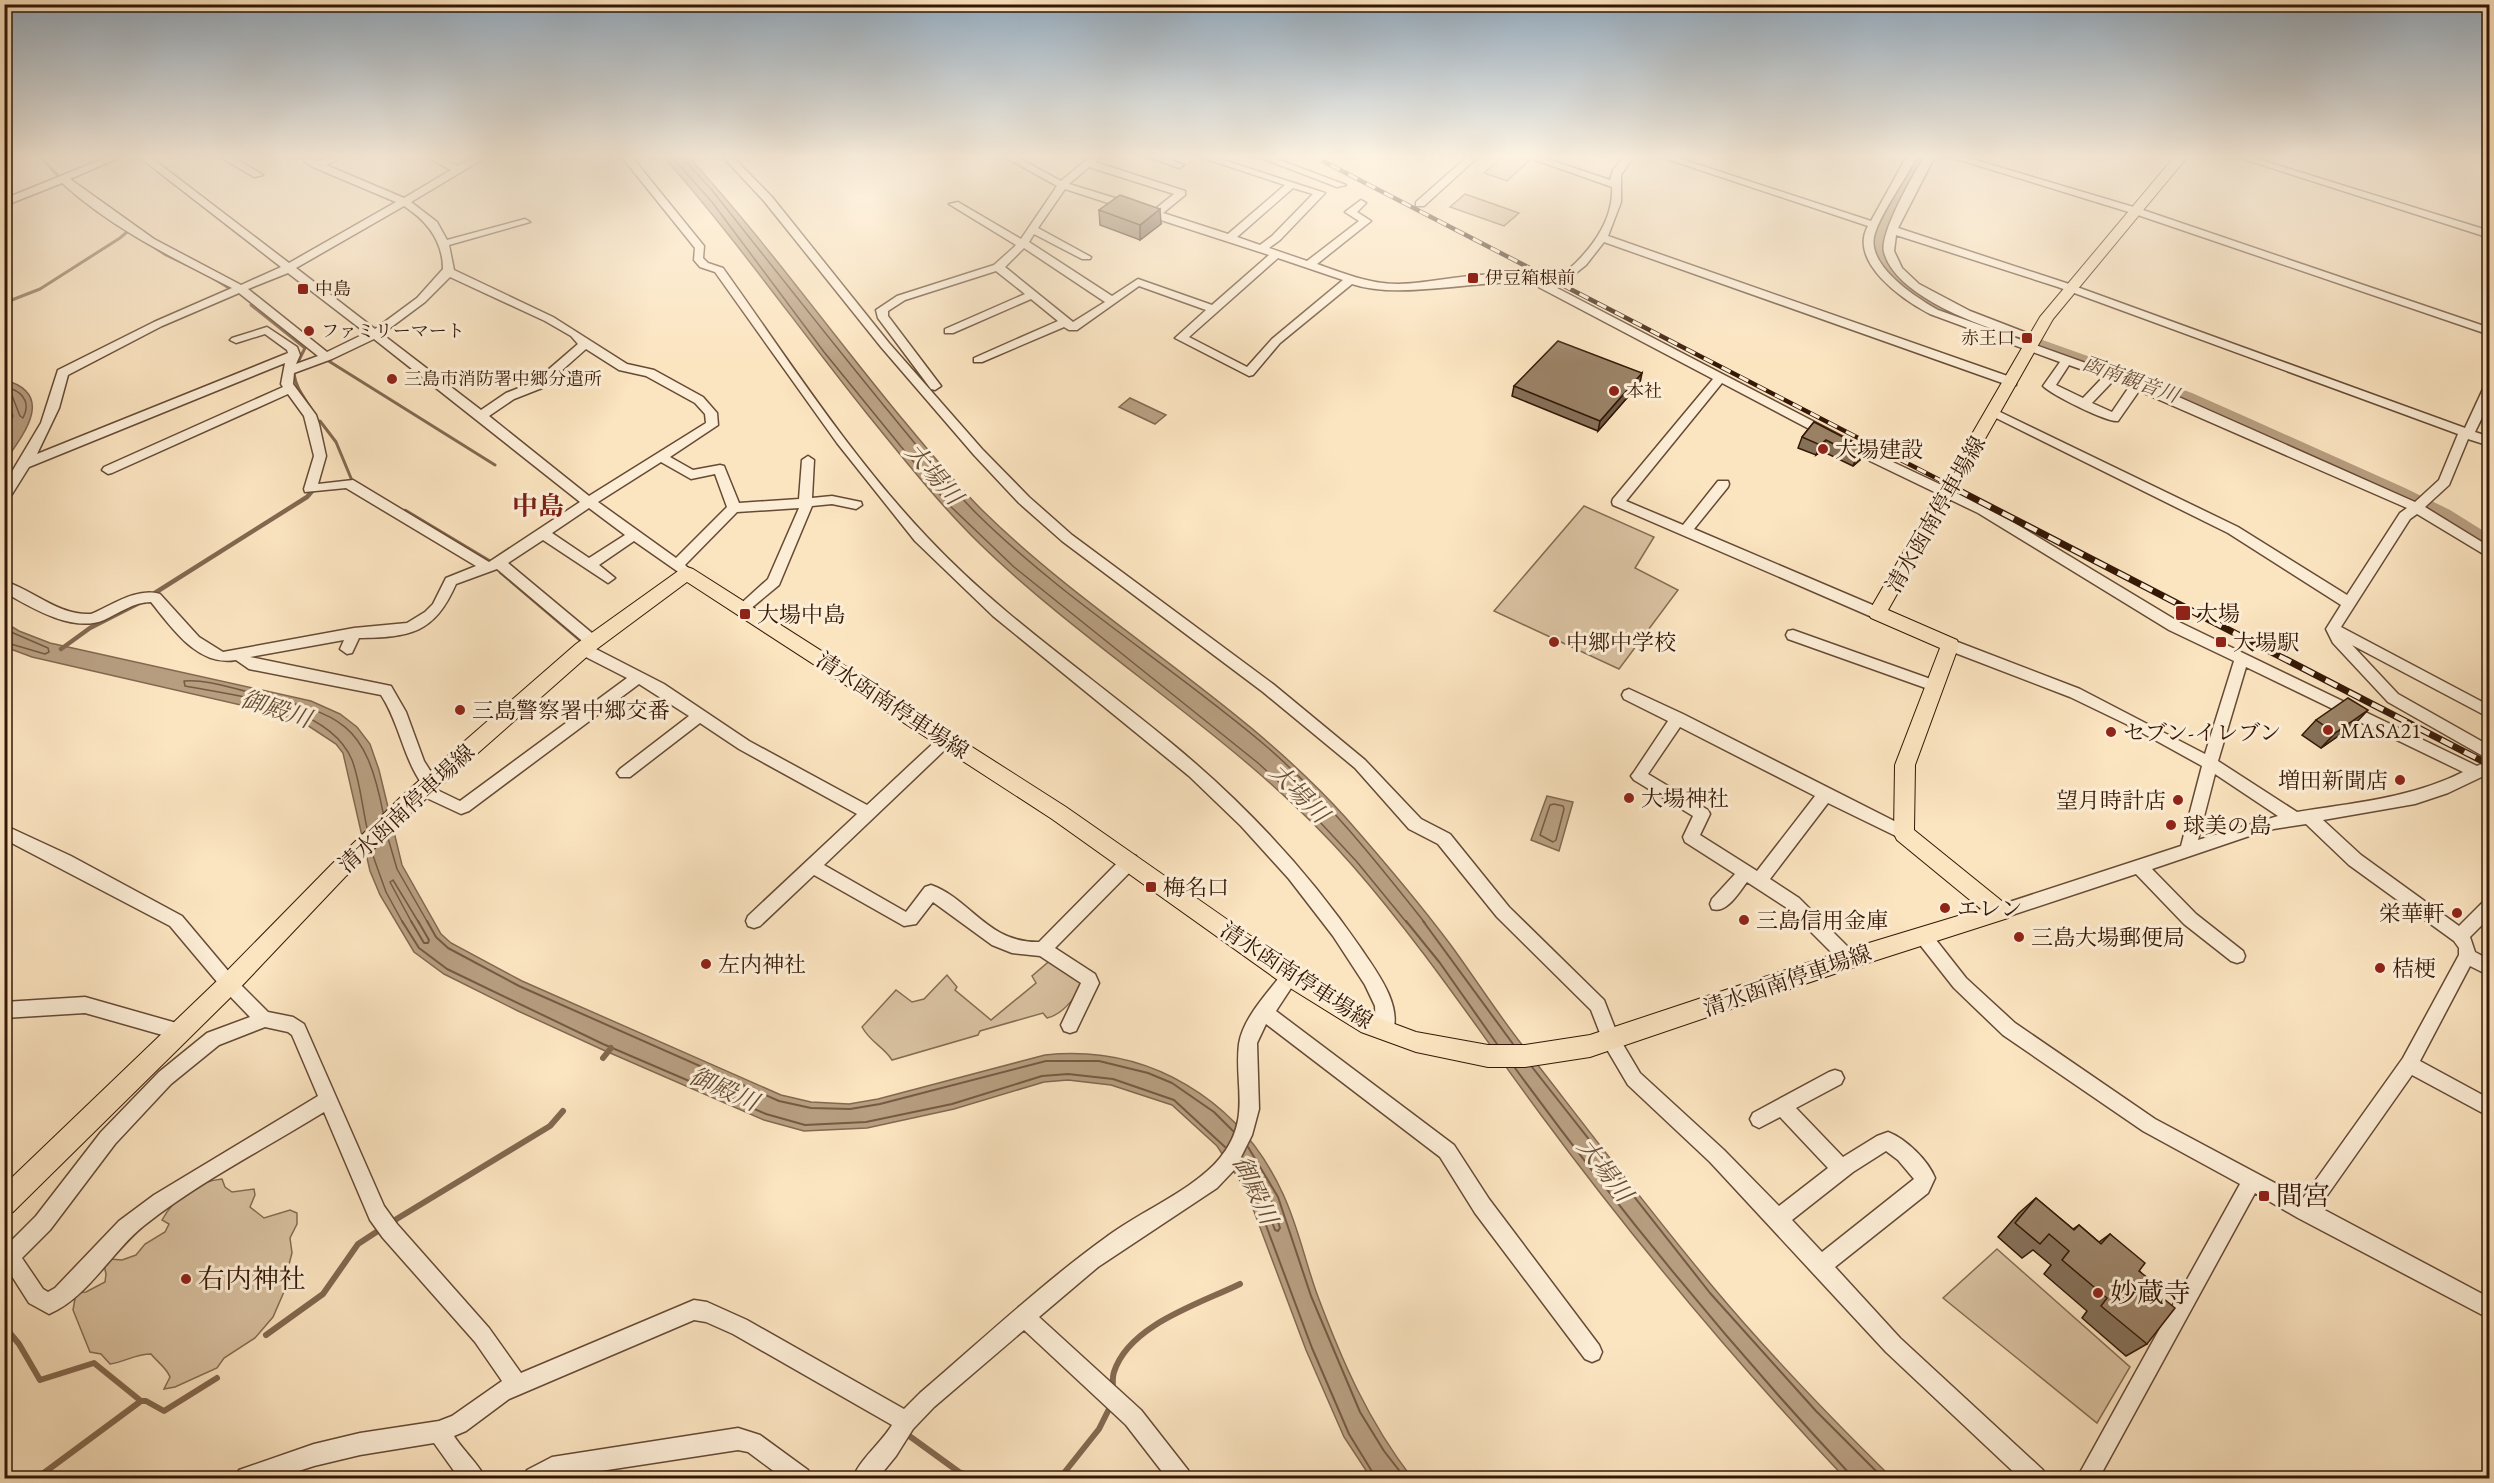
<svg xmlns="http://www.w3.org/2000/svg" width="2494" height="1483" font-family="'EB Garamond','Noto Serif JP',serif">
  <rect width="100%" height="100%" fill="#fbe4c0"/>
  <filter id="stains"><feTurbulence type="fractalNoise" baseFrequency=".00333" numOctaves="4"/><feColorMatrix values="0 0 0 0 .2 0 0 0 0 .09 0 0 0 0 .02 0 0 0 .5 -.17"/></filter>
  <radialGradient id="worn" r=".72"><stop offset=".6" stop-color="#630" stop-opacity="0"/><stop offset="1" stop-color="#630" stop-opacity=".3"/></radialGradient>
  <path fill="#d9c1a0" stroke="#866c52" stroke-width="1.5" d="M1503,156H1522L1531,159L1507,181L1484,173Z
    M1465,194L1519,213L1504,226L1450,207Z
    M1584,506L1654,537L1635,568L1678,590L1619,669L1494,611Z
    M1053,958L1085,980C1077,995 1065,1014 1047,1018L1043,1013L980,1031L978,1035L892,1060C883,1046 871,1043 862,1027L896,990L912,1002L924,999L947,975L957,987L955,990L991,1020L1036,983L1032,976Z
    M222,1179L225,1187L232,1192L254,1189L255,1195L250,1207L264,1218L290,1210L297,1213V1224L290,1238L292,1253L288,1268L290,1278L273,1317L255,1338L224,1358L217,1368L175,1387L164,1389L170,1377C166,1367 158,1363 151,1354C135,1354 125,1362 110,1364L101,1354L90,1352L73,1310L76,1293L86,1292L105,1282L106,1274L104,1265L110,1259L122,1260L136,1255L145,1244L165,1232L169,1224L162,1220C174,1198 198,1181 222,1179Z
    M1997,1249L2130,1367L2097,1423L1943,1298Z"/>
  <path fill="#b79e80" stroke="#83684f" stroke-width="1.5" d="M663,156H688C763,238 828,329 899,415C926,447 952,480 982,510C1096,622 1239,699 1346,818C1382,859 1417,900 1450,944C1475,978 1497,1013 1523,1046C1586,1127 1648,1209 1713,1287C1769,1354 1830,1417 1892,1478H1845C1737,1364 1635,1242 1541,1115C1479,1031 1421,944 1352,865C1243,740 1098,658 980,544C939,504 904,459 868,415C799,329 736,239 663,156Z
    M5,380C55,394 25,433 5,461V436L13,416L5,395Z
    M1130,398L1166,415L1155,424L1119,407Z
    M4,622L19,631L50,643L311,701L340,714L357,727L370,744L379,770L402,865L441,934L451,943L522,981L781,1095L811,1102L849,1104L878,1099L1045,1055C1149,1044 1240,1100 1283,1194C1298,1226 1305,1261 1317,1294C1342,1361 1368,1421 1412,1478H1371L1344,1437L1306,1350L1246,1190L1217,1146L1172,1105L1111,1085L1068,1080L1044,1082L954,1109L867,1128L804,1131L764,1120L601,1049L518,1011L444,974L414,952L380,895L370,871L343,753L336,744L301,721L258,709L32,657L5,647Z
    M1547,796L1573,802L1559,851L1531,840Z"/>
  <g fill="none" stroke-linecap="round" stroke-linejoin="round">
    <path stroke="#765a42" stroke-width="1.5" d="M671,156L712,202L824,352L947,503L1014,567L1258,763L1306,807L1357,862L1407,923
      M684,156L686,162L711,189C769,262 826,335 885,407C915,443 943,480 976,513C1064,600 1172,666 1266,746C1326,798 1376,861 1425,923
      M12,389C25,394 30,405 23,418L20,416L11,393Z
      M4,629L48,648L49,652L45,654L4,642
      M1554,804L1563,806L1564,809L1556,840L1553,842L1540,835L1550,805Z
      M367,828C362,806 360,781 352,760C329,705 236,696 185,686L184,681C209,679 233,689 257,694C342,715 365,722 383,812
      M388,838L397,869L428,923
      M372,853L386,892L403,923
      M412,923L390,882L393,880L419,923"/>
    <path stroke="#765a42" stroke-width="2" d="M402,921L419,948L447,969L603,1044L766,1114L805,1125L866,1122L952,1104L1042,1076L1068,1074L1113,1079L1174,1100L1225,1147
      M411,921L424,943H428L429,940L418,921
      M427,921L436,937L448,948L519,986L779,1101L811,1108L850,1109L880,1104L1046,1061H1099L1148,1073L1172,1083L1214,1112L1233,1131
      M1406,921L1440,963L1497,1044
      M1423,921L1513,1044
      M1532,1067L1710,1293L1816,1411L1883,1478
      M1515,1068C1618,1209 1729,1344 1848,1472L1849,1478
      M1248,1147L1278,1197L1311,1296L1360,1412L1384,1451L1405,1478
      M1238,1166L1252,1188L1312,1348L1349,1434L1376,1478
      M1266,1196L1271,1200L1280,1228L1278,1231L1275,1230L1264,1200Z"/>
    <path stroke="#83684f" stroke-width="3" d="M40,156L60,178
      M148,243L166,255L206,274
      M213,278L232,290
      M4,303L40,289L120,238L127,232L128,227
      M251,305L305,348L296,366
      M327,360L495,465
      M294,374C297,396 316,407 319,429
      M320,421L336,442L353,483
      M313,490L315,487"/>
    <path stroke="#83684f" stroke-width="4.5" d="M405,511L495,565
      M501,572L581,640
      M150,596L307,497L314,489
      M61,649L90,628L141,602"/>
    <path stroke="#83684f" stroke-width="6" d="M603,1058L611,1048
      M390,1223L550,1126L563,1111
      M4,1326L19,1344L40,1380L94,1363L141,1401
      M266,1335L323,1294L358,1244L381,1229
      M1113,1391C1113,1385 1112,1378 1114,1372C1129,1325 1199,1304 1240,1284
      M908,1435L959,1472L976,1478
      M37,1478L141,1401H146L164,1411L217,1378
      M1060,1478L1099,1429L1111,1405"/>
    <path fill="#b79e80" fill-rule="evenodd" d="M1915,156H1933L1890,233L1889,250L1898,268L1909,280L1961,311L2192,393L2253,420L2405,488L2450,510L2490,535V554L2482,552L2434,522L2389,498L2237,430L2176,403L1947,319L1895,288L1879,270L1869,250L1872,233Z"/>
    <defs>
      <path id="minor" d="M4,156H11L8,163L4,164Z
        M110,156H123L70,179L154,239L241,285L281,267L138,156H149L289,263L396,202L313,167L305,162L301,156H311L318,161L331,156H344L326,165L404,198L451,170L425,156H437L458,166L476,156H488L411,202L437,222L447,240L525,219L530,222L449,245L454,270L553,317L627,364L654,370L703,397L717,413L718,425L670,457L693,470L720,465L724,466L739,503L799,499L802,460L808,456L814,460L812,498L832,496L861,502L862,505L856,509L832,504L812,506L779,585L749,610L744,612L737,607L768,579L799,508L737,512L685,565L694,573L687,578L634,541L599,565L615,578L608,583L543,540L508,563L598,638L600,642L598,646H590L664,684L749,741L867,805L941,736H951L953,740L951,744L824,865L906,912L925,887L931,885C971,899 987,943 1039,942L1124,856L1130,854L1136,856L1138,861L1136,866L1055,948L1095,974L1099,983L1076,1031L1070,1033L1064,1031L1061,1025L1081,983L1040,956L1012,953L992,945L933,902L916,924L904,926L814,875L760,926L754,928L748,926L746,921L748,916L857,814L739,749L700,723L630,777H620L617,773L620,769L689,716L639,684L469,811L461,814L418,794L415,790L418,786L422,784C403,757 399,722 381,695L249,669L236,660C198,667 172,628 151,602C134,602 119,613 104,620C73,633 32,608 4,592V581C33,590 59,616 91,614C111,606 136,587 160,594L199,637L223,652L354,628L407,623L425,612L433,604L446,578L476,566L346,488L305,492L304,489L314,456L304,416L288,394L112,473L108,474L102,470L104,467L283,387L281,384L285,363L29,467L9,499L4,500V485L41,423L58,370L154,322L232,288C173,258 111,228 62,183L4,206V199ZM404,206C427,221 443,241 443,269L417,298L375,329L296,268ZM288,273L366,333L327,352L248,289ZM450,277L545,321L571,336L578,344L534,382L506,393L481,410L382,334L425,302ZM239,293L318,356L296,364L300,355L297,347L267,327L232,338L230,340L236,343L265,334L287,350L288,353L37,454L59,408L68,375L162,326ZM374,339L580,502L489,562L353,480L318,484L326,456L319,424L316,415L293,384L294,373L332,359ZM586,349L619,370L646,376L695,403L705,414L706,423L589,496L489,416L514,399L542,388ZM661,462L691,479L715,474L727,507L676,558L598,502ZM589,508L625,535L589,558L552,533ZM497,569L587,645H578L576,649L578,653L627,678L460,801L433,788L438,783L424,761L406,712L391,686L250,657L344,640L340,649L347,654L352,653L359,638C410,637 434,634 456,584Z
        M219,156H231L263,175L254,177Z
        M621,156H631L704,246L703,258L708,263L723,268C788,359 850,456 927,537C1000,615 1088,674 1170,742C1242,801 1307,870 1360,947C1376,971 1405,1007 1391,1037L1385,1039L1379,1037L1376,1031L1375,1006L1365,985L1333,936L1289,879L1241,826L1189,776L993,616L915,541L837,443L715,272L700,267L694,260L695,248Z
        M722,156H732L772,197L889,343L982,449L1029,497L1072,535L1273,684L1365,760L1421,819L1450,834L1509,907L1604,1000L1618,1036L1640,1073L1724,1150L1779,1206L1828,1168L1780,1117L1759,1128L1753,1125L1750,1119L1753,1113L1829,1072L1835,1070L1841,1072L1844,1078L1841,1084L1796,1108L1843,1157L1877,1136L1888,1132C1906,1139 1928,1160 1935,1178L1928,1193L1835,1267L1900,1338L2043,1470L2046,1478H2020L1886,1352L1710,1162L1628,1085L1605,1046L1591,1010L1497,917L1438,844L1409,829L1355,768L1263,692L1062,541L1019,503L974,455L881,347L764,201ZM1886,1151L1898,1160L1914,1179L1822,1252L1792,1220L1853,1172Z
        M847,156H860L861,157L856,160Z
        M1003,156H1015L1061,181L1091,156H1102L1095,162L1185,191V195L1163,213L1228,234L1285,185L1197,156H1211L1325,193L1280,240L1269,248L1307,261L1359,221L1345,212L1361,200L1366,203L1357,212L1371,221L1317,264C1343,273 1369,284 1398,284C1444,283 1507,262 1549,284C1580,264 1614,227 1612,187L1524,156H1538L1610,180L1613,170L1624,156H1634L1621,175V202L1608,236L2016,379V385H2008L1604,242L1586,265L1557,288L1878,455L1988,507L2179,622L2477,766L2490,760V773L2448,793L2415,804L2323,820L2361,855L2459,926L2484,901L2490,899V917L2470,937L2475,952L2490,960V976L2470,966L2420,1061L2490,1099V1117L2412,1075L2319,1207L2490,1298V1319L2298,1218L2255,1193L2099,1478H2077L2240,1184L2143,1131L2003,1035L1954,988L1917,941L1915,936L1917,931L1923,929L1929,931L1966,978L2015,1023L2155,1119L2303,1198L2403,1058L2459,955V948L2454,941L2349,865L2306,824L2267,830L2152,869L2196,914L2243,951L2245,956L2243,961L2237,963L2231,961L2184,924L2136,874L2000,919L1994,917L1992,912L1994,907L2181,846L2202,766L2126,724L2070,697L1945,649L1943,645L1950,640L1955,641L2080,689L2205,754L2234,661L2169,630L1978,513L1870,461L1722,383L1626,501L1683,525L1718,481H1728L1729,484L1728,487L1694,529L1882,609L1884,613L1882,617H1872L1613,505L1612,502L1613,499L1713,379L1529,282C1476,280 1399,300 1352,284L1280,343L1253,375L1249,376L1175,338L1206,310L1139,286L1077,330H1069L1064,327L982,362H974V358L1058,321L1031,299L953,333H945V329L1025,294L996,271L905,300L888,311V316L941,386L935,390L931,389L878,318L876,310L897,296L994,265L1013,248L1016,245L949,204L958,202L1021,239L1057,186ZM1089,167L1174,194L1154,210L1069,184ZM1293,188L1313,194L1272,236L1260,245L1237,237ZM1065,189L1269,255L1212,305L1138,279L1112,296L1029,242L1034,234L1082,259H1090L1091,257L1038,228ZM1024,248L1105,302L1073,322L1005,267ZM1278,258L1343,280L1272,339L1247,367L1189,337ZM2246,667L2463,772C2411,798 2353,803 2297,812L2218,761ZM2215,774L2278,816L2198,840Z
        M1145,156H1159L1184,165L1179,168Z
        M1256,156H1269L1346,185L1337,187Z
        M1468,156H1479L1424,206H1416V202Z
        M1658,156H1672L1871,221L1907,156H1917C1906,179 1883,209 1875,233C1864,264 1915,297 1938,310L2172,394L2415,502L2439,480L2458,434L2058,287L1896,235L1894,251L1902,268L1919,284L1970,311L2040,338L2034,341C1992,331 1896,299 1884,252C1879,234 1914,173 1925,156H1935L1898,228L2066,283L2465,428L2484,387L2490,383V401L2475,432L2490,437V446L2468,439L2449,485L2425,507L2490,547V558L2417,514L2410,519L2341,627L2490,706V718L2352,645L2398,694L2490,746V760L2388,702L2333,643L2326,629L2341,605L2228,533L1988,414L1994,410L1998,411L2238,527L2347,595L2400,513L2407,508L2139,391L2118,421C2108,423 2052,395 2043,386L2060,362L1930,314C1903,300 1848,262 1868,226ZM2069,365L2103,377L2083,398L2056,385ZM2113,381L2129,387L2112,412L2092,403Z
        M1947,156H1962L2140,209L2490,328V335L2132,213Z
        M2234,156H2248L2490,231V238Z
        M1793,630L1939,682L1941,686L1939,690L1934,691L1788,639L1786,635L1788,631Z
        M1629,689L1683,714L1910,829L1912,834L1910,839L1904,840L1828,803L1770,879L1799,898L1855,954L1857,959L1855,964L1849,966L1843,964L1787,908L1747,882C1739,892 1727,914 1712,909L1710,904L1712,899L1735,874L1685,842L1683,837L1693,816L1634,780L1631,776L1634,772L1668,721L1624,699L1622,695L1624,691ZM1680,727L1815,796L1757,871L1700,835L1710,814L1708,810L1648,774Z
        M4,825L71,856L182,916L235,979L268,1012L293,1017L304,1024L384,1206L397,1224L489,1328L521,1373L694,1300L707,1302L747,1320L904,1409L920,1393C981,1341 1040,1285 1105,1238C1139,1212 1194,1190 1220,1158C1252,1119 1234,1085 1239,1044C1243,1017 1269,992 1284,971L1290,968L1296,971L1299,976L1276,1011L1454,1145L1489,1199L1599,1345L1602,1352L1599,1359L1592,1362L1585,1359L1475,1213L1440,1157L1266,1024L1257,1043L1259,1109L1252,1135L1235,1169L1217,1188L1098,1267L1039,1317L1141,1410L1188,1470L1191,1478H1167L1126,1425L1024,1330L934,1407L913,1429L896,1456L878,1478H853C860,1459 881,1443 892,1425L733,1334L706,1322L694,1320L509,1399L466,1431L454,1436C462,1449 481,1467 485,1478H459L434,1443L360,1455L314,1466L277,1478H236L239,1470L314,1444L360,1433L439,1421L452,1416L502,1381L475,1342L383,1238L370,1220L324,1112C264,1149 201,1181 146,1224C112,1250 89,1297 49,1314L29,1303L8,1270L4,1272V1248L36,1216L101,1132L159,1072L207,1033L250,1017L223,989L170,926L4,839ZM265,1027L288,1032L292,1035L318,1096L154,1195L119,1221L55,1288L48,1292L43,1289L22,1258L50,1230L115,1144L171,1084L219,1045Z
        M85,997L180,1024L186,1026L189,1032L186,1038L180,1040L85,1013L4,1018V1002Z
        M738,1428L760,1435L808,1470L811,1478H783L748,1452L738,1450L555,1478H524L527,1470L552,1457Z"/>
      <path id="major" d="M2175,156H2188L2053,319L1888,610L1957,640L1959,645L1915,765L1914,830L2008,906L2011,912L2008,918L1849,969L1590,1057L1525,1067H1488L1416,1052L1361,1032L1282,983L1052,819L687,582L590,654L419,805L345,877L237,991L13,1212L4,1215V1185L221,977L331,865L405,793L576,644L681,569L687,567L693,569L1066,807L1298,969L1376,1017L1416,1032L1488,1045H1525L1590,1035L1849,949L1981,909L1897,840L1894,834L1895,765L1940,648L1871,618L1868,613L2040,317Z"/>
    </defs>
    <use href="#minor" stroke="#664a34" stroke-width="3"/>
    <use href="#major" stroke="#341705" stroke-width="2"/>
    <use href="#minor" fill="#fcedd6" fill-rule="evenodd"/>
    <use href="#major" fill="#fbe4c0" fill-rule="evenodd"/>
    <defs>
      <path id="rail-far1" d="M1313,156L1959,490"/>
      <path id="rail" d="M1956,489L2490,765"/>
    </defs>
    <use href="#rail-far1" stroke="#341705" stroke-width="4.5"/>
    <use href="#rail" stroke="#341705" stroke-width="7"/>
    <use href="#rail-far1" stroke="#fcedd6" stroke-width="3" stroke-dasharray="10" stroke-linecap="butt"/>
    <use href="#rail" stroke="#fcedd6" stroke-width="4.5" stroke-dasharray="13" stroke-linecap="butt"/>
  </g>
  <path fill="#857058" stroke="#341705" stroke-width="1.5" d="M1099,210L1161,224L1140,240L1100,225Z
    M1640,383L1598,431L1512,396L1514,386Z
    M1814,422L1866,449L1861,459L1853,466L1822,451L1816,455L1798,448L1802,437Z
    M2316,720L2354,725L2321,748L2302,735Z
    M2036,1198L2073,1229L2079,1225L2099,1242L2110,1234L2158,1294L2147,1344L2126,1356L2082,1318L2087,1311L2044,1274L2051,1265L2033,1250L2022,1258L1998,1237L2019,1213Z"/>
  <path fill="#6c5b47" stroke="#341705" stroke-width="1.5" d="M1160,209L1161,224L1140,240V225Z
    M1642,373L1640,383L1598,431L1600,421Z
    M1826,440L1822,451L1816,455L1820,445Z
    M1866,449L1861,459L1853,466L1857,456Z
    M2368,710L2354,725L2321,748L2335,733Z"/>
  <path fill="#9b8266" stroke="#341705" stroke-width="1.5" d="M1120,195L1160,209L1140,225L1099,210Z
    M1558,341L1642,373L1600,421L1514,386Z
    M1814,422L1866,449L1857,456L1826,440L1820,445L1802,437Z
    M2348,698L2368,710L2335,733L2316,720Z
    M2036,1198L2074,1230L2079,1225L2101,1244L2110,1234L2145,1263L2139,1271L2162,1289L2158,1294L2175,1308L2147,1344L2101,1306L2107,1298L2062,1260L2069,1251L2049,1234L2040,1244L2015,1223Z"/>
  <linearGradient id="sky" x2="0" y2="1"><stop stop-color="#94abbe"/><stop offset="0.43" stop-color="#fdf3e3"/><stop offset="1" stop-color="#fdf3e3" stop-opacity="0"/></linearGradient>
  <rect width="2494" height="363" fill="url(#sky)"/>
  <g fill="#8f2418" stroke="#fcedd6" stroke-width="2">
    <rect x="1467" y="272" width="12" height="12" rx="3"/>
    <rect x="297" y="283" width="12" height="12" rx="3"/>
    <circle cx="309" cy="331" r="6"/>
    <rect x="2021" y="332" width="12" height="12" rx="3"/>
    <circle cx="392" cy="379" r="6"/>
    <circle cx="1614" cy="391" r="6"/>
    <circle cx="1823" cy="449" r="6"/>
    <rect x="2175" y="605" width="16" height="16" rx="3"/>
    <rect x="739" y="608" width="12" height="12" rx="3"/>
    <circle cx="1554" cy="642" r="6"/>
    <rect x="2215" y="636" width="12" height="12" rx="3"/>
    <circle cx="460" cy="710" r="6"/>
    <circle cx="2328" cy="730" r="6"/>
    <circle cx="2111" cy="732" r="6"/>
    <circle cx="2400" cy="780" r="6"/>
    <circle cx="1629" cy="798" r="6"/>
    <circle cx="2178" cy="800" r="6"/>
    <circle cx="2171" cy="825" r="6"/>
    <rect x="1145" y="881" width="12" height="12" rx="3"/>
    <circle cx="1945" cy="908" r="6"/>
    <circle cx="2457" cy="913" r="6"/>
    <circle cx="1744" cy="920" r="6"/>
    <circle cx="2019" cy="937" r="6"/>
    <circle cx="706" cy="964" r="6"/>
    <circle cx="2380" cy="968" r="6"/>
    <rect x="2258" y="1190" width="12" height="12" rx="3"/>
    <circle cx="186" cy="1279" r="6"/>
    <circle cx="2098" cy="1293" r="6"/>
  </g>
  <g text-anchor="middle" stroke-width="6" stroke-linejoin="round" paint-order="stroke">
    <g font-size="18" fill="#341705" stroke="#fcedd6" text-anchor="start">
      <text x="1485" y="284">伊豆箱根前</text>
      <text x="315" y="295">中島</text>
      <text x="321" y="337">ファミリーマート</text>
      <text x="2015" y="344" text-anchor="end">赤王口</text>
      <text x="404" y="385">三島市消防署中郷分遣所</text>
      <text x="1626" y="397">本社</text>
    </g>
    <g font-size="20" font-style="italic" fill="#684d36" stroke="#fcedd6">
      <text transform="translate(2131 379) rotate(20)" y="7">函南観音川</text>
    </g>
    <g font-size="22" fill="#341705" stroke="#fcedd6" text-anchor="start">
      <text x="1835" y="457">大場建設</text>
      <text x="2196" y="621">大場</text>
      <text x="757" y="622">大場中島</text>
      <text x="1566" y="650">中郷中学校</text>
      <text x="2233" y="650">大場駅</text>
      <text x="472" y="718">三島警察署中郷交番</text>
      <text x="2340" y="738">MASA21</text>
      <text x="2123" y="740">セブン-イレブン</text>
      <text x="2388" y="788" text-anchor="end">増田新聞店</text>
      <text x="1641" y="806">大場神社</text>
      <text x="2166" y="808" text-anchor="end">望月時計店</text>
      <text x="2183" y="833">球美の島</text>
      <text x="1163" y="895">梅名口</text>
      <text x="1957" y="916">エレン</text>
      <text x="2445" y="921" text-anchor="end">栄華軒</text>
      <text x="1756" y="928">三島信用金庫</text>
      <text x="2031" y="945">三島大場郵便局</text>
      <text x="718" y="972">左内神社</text>
      <text x="2392" y="976">桔梗</text>
    </g>
    <g font-size="22" fill="#341705" stroke="#fcedd6">
      <text transform="translate(1935 514) rotate(-60)" y="8">清水函南停車場線</text>
      <text transform="translate(893 705) rotate(33)" y="8">清水函南停車場線</text>
      <text transform="translate(406 808) rotate(-43)" y="8">清水函南停車場線</text>
      <text transform="translate(1297 975) rotate(33)" y="8">清水函南停車場線</text>
      <text transform="translate(1787 980) rotate(-19)" y="8">清水函南停車場線</text>
    </g>
    <g font-size="24" font-style="italic" fill="#684d36" stroke="#fcedd6">
      <text transform="translate(934 474) rotate(49)" y="8">大場川</text>
      <text transform="translate(276 709) rotate(18)" y="8">御殿川</text>
      <text transform="translate(1299 793) rotate(45)" y="8">大場川</text>
      <text transform="translate(724 1089) rotate(24)" y="8">御殿川</text>
      <text transform="translate(1605 1170) rotate(52)" y="8">大場川</text>
      <text transform="translate(1255 1190) rotate(65)" y="8">御殿川</text>
    </g>
    <g font-size="26" font-weight="bold" fill="#7a1f14" stroke="#fcedd6">
      <text x="538" y="515">中島</text>
    </g>
    <g font-size="27" fill="#341705" stroke="#fcedd6" text-anchor="start">
      <text x="2276" y="1205">間宮</text>
      <text x="198" y="1288">右内神社</text>
      <text x="2110" y="1302">妙蔵寺</text>
    </g>
  </g>
  <rect width="2494" height="1483" fill="none" stroke="#fbe4c0" stroke-width="24"/>
  <rect x="6" y="6" width="2482" height="1471" fill="none" stroke="#341705" stroke-width="3"/>
  <rect x="12" y="12" width="2470" height="1459" fill="none" stroke="#341705" stroke-width="1.5"/>
  <rect width="100%" height="100%" filter="url(#stains)"/>
  <rect width="100%" height="100%" fill="url(#worn)"/>
</svg>
